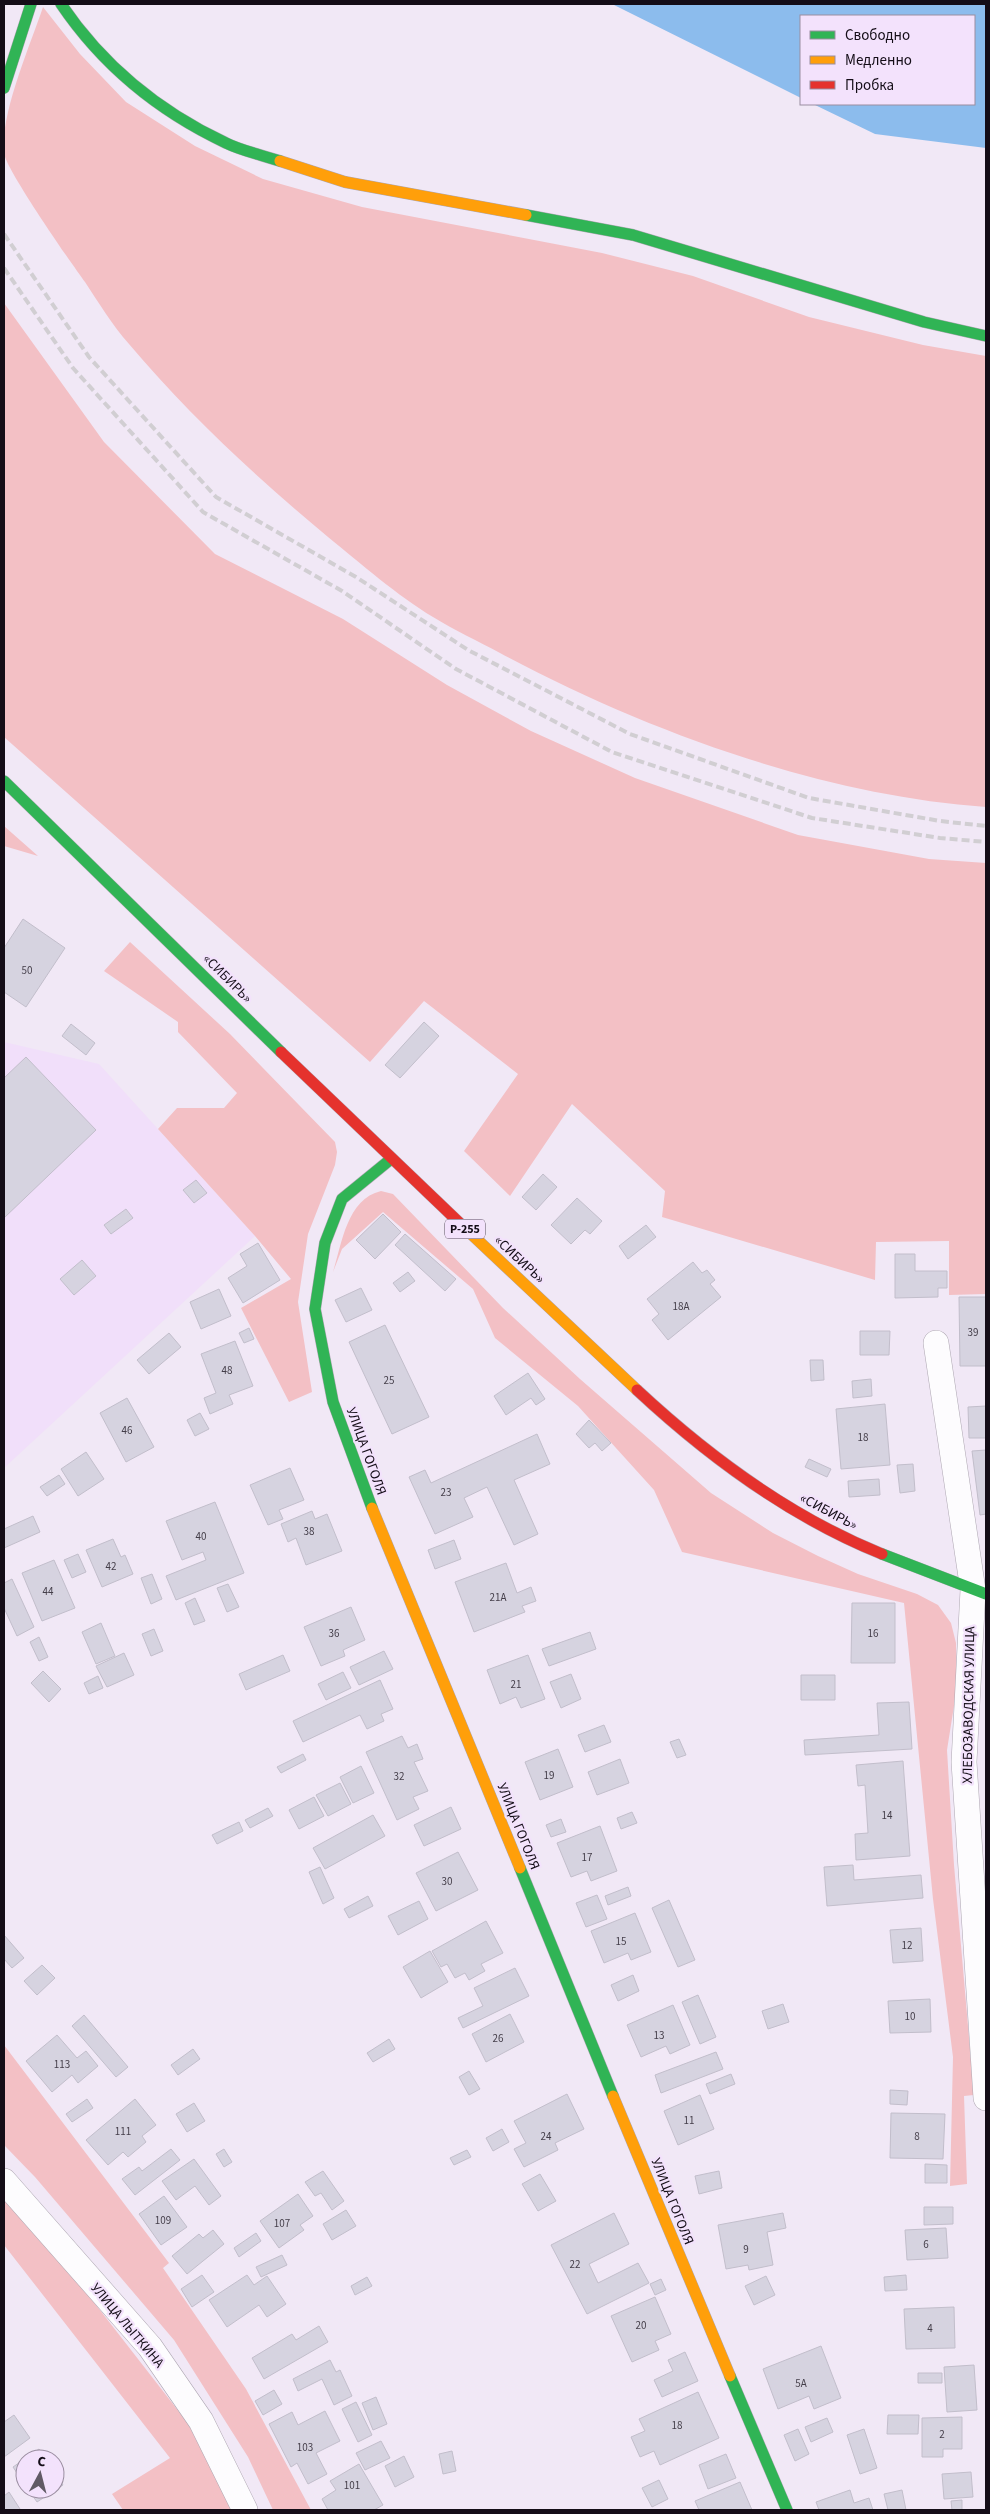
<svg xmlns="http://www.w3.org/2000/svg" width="990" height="2514" font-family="'Source Sans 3',sans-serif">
  <rect width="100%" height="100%" fill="#f1e8f6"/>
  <path fill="#f1dffa" d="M4,1042L99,1064L255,1236L4,1468Z"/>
  <path fill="#f3c0c5" d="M43,7L80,54L126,102L195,146L263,179L362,207L602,253L693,276L809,317L923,345L986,356V807C820,795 646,731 500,653C478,641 454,630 433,617C398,596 360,563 328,537C257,478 189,415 129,344C112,325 99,303 85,282C71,263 5,168 4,153C0,114 30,46 43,7Z
    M4,303L104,442L215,554L343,619L447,685L531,731L635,778L798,835L929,859L986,863V1294L949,1295V1241L876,1242L875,1280L662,1217L665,1191L572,1104L510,1196L464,1151L518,1074L424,1001L370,1062L4,737Z
    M4,826L38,856L4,846Z
    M130,942L230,1034L335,1142L337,1152L335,1165L308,1234L298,1302L312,1392L289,1402L241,1308L291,1279L255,1236L158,1129L177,1108H224L237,1093L178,1032V1022L104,971Z
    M381,1191L393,1194L503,1308L580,1379L711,1493L773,1533L818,1556L858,1574L917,1594L938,1605L951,1623L956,1643L957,1687L947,1750L954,1865L974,2095L964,2096L967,2184L950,2186L953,2057L933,1899L904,1603L682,1552L654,1490L578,1406L495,1338L473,1289L383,1212L342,1249L333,1272C342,1243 347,1199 381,1191Z
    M4,2045L169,2263L163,2268L246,2389L311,2510H273L248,2457L174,2340L35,2177L4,2145Z
    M4,2198L89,2296L194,2431L236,2510H123L112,2494L170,2458L4,2245Z"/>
  <path fill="#8cbced" d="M612,4H986V148L875,134L813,104H974V16H801V98Z"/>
  <path fill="#d6d3e0" stroke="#c2becb" d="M23,919L65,948L26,1007L4,992V948Z
    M424,1022L439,1036L400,1078L385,1065Z
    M71,1024L95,1043L86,1055L62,1036Z
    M26,1057L96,1130L4,1218V1078Z
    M543,1174L557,1187L536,1210L522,1197Z
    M196,1180L207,1193L194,1203L183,1190Z
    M577,1198L602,1221L590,1234L585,1230L571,1244L551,1225Z
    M126,1209L133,1218L111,1234L104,1225Z
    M383,1214L401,1232L375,1259L356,1240Z
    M646,1225L656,1237L628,1259L619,1246Z
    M405,1234L456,1279L445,1291L395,1245Z
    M258,1243L280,1280L243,1303L228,1278L247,1266L240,1254Z
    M895,1254H915V1271H947V1288H938V1297L895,1298Z
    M82,1260L96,1276L74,1295L60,1279Z
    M693,1262L702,1273L707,1270L715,1280L710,1284L721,1297L668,1340L652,1320L659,1314L647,1299Z
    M408,1272L415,1281L400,1292L393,1283Z
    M361,1288L372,1310L346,1322L335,1300Z
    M219,1289L231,1316L201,1329L190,1302Z
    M959,1297H986V1366H960Z
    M385,1325L429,1417L392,1434L349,1342Z
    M249,1328L254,1339L244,1343L239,1333Z
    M860,1331H890L889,1355H860Z
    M169,1333L181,1347L149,1374L137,1360Z
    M235,1341L253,1386L229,1395L233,1404L210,1414L204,1398L216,1393L201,1354Z
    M810,1360H823L824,1380L811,1381Z
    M528,1373L545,1399L536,1405L531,1398L506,1415L494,1396Z
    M871,1379L872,1396L853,1398L852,1381Z
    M127,1398L154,1447L126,1462L100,1413Z
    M885,1404L890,1465L841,1469L836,1409Z
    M986,1406V1438H969L968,1407Z
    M200,1413L209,1429L195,1436L187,1420Z
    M589,1420L611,1443L602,1451L595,1443L589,1448L576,1434Z
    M537,1434L550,1464L514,1480L538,1534L514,1545L487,1487L464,1498L473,1517L435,1534L409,1477L425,1470L431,1483Z
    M986,1450V1514L980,1515L972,1451Z
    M86,1452L104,1479L78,1496L61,1469Z
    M809,1459L831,1469L827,1477L805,1467Z
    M913,1464L915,1491L900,1493L897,1465Z
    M290,1468L304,1500L279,1510L283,1519L268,1525L250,1485Z
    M59,1475L65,1484L47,1496L40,1487Z
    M879,1479L880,1495L849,1497L848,1481Z
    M215,1502L244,1573L176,1600L166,1576L206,1560L203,1552L182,1560L166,1521Z
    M312,1511L315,1519L327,1514L342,1551L306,1565L296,1538L288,1542L281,1524Z
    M33,1516L40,1532L4,1548V1529Z
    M113,1539L121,1557L125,1555L133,1574L102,1587L86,1550Z
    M454,1540L461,1559L435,1569L428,1550Z
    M78,1554L86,1572L72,1578L64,1560Z
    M54,1560L75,1608L42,1621L22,1573Z
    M506,1563L517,1593L531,1587L536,1601L522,1606L525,1612L474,1632L455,1582Z
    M152,1574L162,1599L151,1604L141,1578Z
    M12,1579L34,1627L17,1636L4,1608V1583Z
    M228,1584L239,1607L227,1612L217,1588Z
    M195,1598L205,1621L194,1625L185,1603Z
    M852,1603H895V1663H851Z
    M351,1607L365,1640L343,1650L345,1656L321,1666L304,1627Z
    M101,1623L115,1656L96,1664L82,1632Z
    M154,1629L163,1651L151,1656L142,1634Z
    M590,1632L596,1649L549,1666L542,1649Z
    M39,1637L48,1657L39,1661L30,1642Z
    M384,1651L393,1669L359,1685L350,1667Z
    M124,1653L134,1675L107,1687L96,1666Z
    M283,1655L290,1671L246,1690L239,1674Z
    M528,1655L545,1699L521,1708L516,1697L500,1704L487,1670Z
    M43,1671L61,1689L49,1702L31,1683Z
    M343,1672L351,1688L326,1700L318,1684Z
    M571,1674L581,1699L561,1708L550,1682Z
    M801,1675H835V1700H801Z
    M98,1676L103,1688L89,1694L84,1683Z
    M380,1680L393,1709L381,1714L384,1721L367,1729L360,1715L303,1742L293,1721Z
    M909,1702L912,1749L805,1755L804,1740L879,1735L877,1703Z
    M604,1725L611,1742L585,1752L578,1735Z
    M402,1736L408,1748L417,1744L423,1759L414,1762L428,1791L413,1797L419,1809L397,1820L366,1752Z
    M679,1739L686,1755L677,1758L670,1742Z
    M558,1749L573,1787L540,1800L525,1762Z
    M303,1754L306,1760L281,1773L277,1767Z
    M620,1759L629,1783L597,1795L588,1772Z
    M903,1761L910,1856L856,1860L855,1834L868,1833L865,1785L858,1786L856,1765Z
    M361,1766L374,1793L353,1803L340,1777Z
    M340,1783L351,1804L328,1816L316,1795Z
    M314,1797L324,1816L299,1829L289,1810Z
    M451,1807L461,1829L424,1846L414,1825Z
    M268,1808L273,1816L250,1828L245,1820Z
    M632,1812L637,1823L621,1829L617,1818Z
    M373,1815L385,1836L325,1869L313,1848Z
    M561,1819L566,1832L551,1837L546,1825Z
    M239,1822L243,1831L217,1844L212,1835Z
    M600,1826L617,1871L591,1881L587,1871L571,1877L557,1843Z
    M458,1852L478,1890L436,1911L416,1873Z
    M853,1865L854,1880L921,1875L923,1898L827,1906L824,1867Z
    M320,1867L334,1898L323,1904L309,1872Z
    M628,1887L631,1896L608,1905L605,1896Z
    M597,1895L607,1919L586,1927L576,1903Z
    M368,1896L373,1906L349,1918L344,1909Z
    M669,1900L695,1960L678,1967L652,1908Z
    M419,1901L428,1919L398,1935L388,1916Z
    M635,1913L651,1952L631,1960L628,1953L604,1963L591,1931Z
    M486,1921L503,1953L481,1964L485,1971L469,1980L465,1973L455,1978L447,1964L441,1967L432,1951Z
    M921,1928L923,1961L893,1963L890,1930Z
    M4,1935L24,1958L12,1968L4,1959Z
    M430,1951L448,1982L421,1998L403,1967Z
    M42,1965L55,1978L37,1995L24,1981Z
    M515,1968L529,1996L463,2028L458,2018L483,2006L474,1988Z
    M633,1975L639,1991L618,2001L611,1985Z
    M698,1995L716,2037L700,2044L682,2002Z
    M930,1999L931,2032L890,2033L888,2001Z
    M783,2004L789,2022L768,2029L762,2011Z
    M673,2005L690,2045L670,2054L666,2046L641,2057L627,2025Z
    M510,2014L524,2042L486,2062L472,2034Z
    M84,2015L128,2067L116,2077L72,2026Z
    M57,2035L77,2058L86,2051L98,2066L78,2083L72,2075L52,2092L26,2061Z
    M389,2039L395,2049L373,2062L367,2053Z
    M193,2049L200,2059L178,2075L171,2065Z
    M716,2052L723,2069L661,2093L655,2075Z
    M469,2071L480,2089L469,2095L459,2077Z
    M731,2074L735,2084L710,2094L706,2084Z
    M890,2090L908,2091L907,2105L890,2104Z
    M567,2094L584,2129L555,2143L558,2150L524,2167L514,2149L526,2143L514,2121Z
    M700,2095L714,2129L678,2145L664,2111Z
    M87,2099L93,2108L72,2122L66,2114Z
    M135,2099L156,2125L142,2136L146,2142L128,2157L123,2152L108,2165L86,2140Z
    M194,2103L205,2121L187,2132L176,2114Z
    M891,2113L945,2114L943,2159L890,2158Z
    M502,2129L509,2142L493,2151L486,2138Z
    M171,2149L180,2160L135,2195L122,2179L139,2167L142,2171Z
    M224,2149L232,2162L224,2167L216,2154Z
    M467,2150L471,2157L454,2165L450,2158Z
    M194,2159L221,2196L209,2205L195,2186L176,2200L162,2181Z
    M925,2164L947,2165V2183H925Z
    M323,2171L344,2201L332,2210L321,2193L315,2196L305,2182Z
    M719,2171L722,2188L699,2194L695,2176Z
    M540,2174L556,2201L538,2211L522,2184Z
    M298,2194L313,2216L300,2225L304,2230L279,2248L260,2221Z
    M164,2196L187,2227L161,2245L139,2214Z
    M924,2207H953V2224L924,2225Z
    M346,2210L356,2226L332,2240L323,2224Z
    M614,2213L629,2244L589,2264L598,2283L638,2263L649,2283L587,2314L551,2245Z
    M783,2213L786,2228L767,2232L773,2265L749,2270L748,2265L726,2269L718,2225Z
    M946,2228L948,2258L907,2260L905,2230Z
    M213,2230L224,2244L187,2274L172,2256L199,2234L203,2238Z
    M256,2233L261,2241L239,2257L234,2248Z
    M282,2255L287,2265L261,2277L256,2267Z
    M202,2275L214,2292L192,2307L181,2289Z
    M247,2275L254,2285L267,2276L286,2304L267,2317L259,2305L227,2327L209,2300Z
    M906,2275L907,2290L885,2291L884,2277Z
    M766,2276L775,2295L754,2305L745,2286Z
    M367,2277L372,2286L355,2295L351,2286Z
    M661,2279L666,2290L655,2295L650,2284Z
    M655,2297L671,2334L655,2341L659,2350L632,2362L611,2316Z
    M954,2307L955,2348L906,2349L904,2309Z
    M319,2326L328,2342L264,2379L252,2358L292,2334L296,2340Z
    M821,2346L841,2398L814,2409L809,2396L778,2409L763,2369Z
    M685,2352L698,2381L662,2397L654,2380L673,2371L668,2360Z
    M330,2360L336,2372L340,2370L352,2396L334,2405L322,2379L298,2391L293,2379Z
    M974,2365L977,2410L947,2412L944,2367Z
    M918,2373H942V2383H918Z
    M274,2390L282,2404L263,2415L255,2401Z
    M698,2392L719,2438L660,2465L654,2451L640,2457L631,2437L645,2431L639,2419Z
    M376,2397L387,2424L373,2430L362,2403Z
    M356,2402L372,2435L358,2442L342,2409Z
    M325,2411L340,2441L316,2453L327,2474L308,2484L297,2463L291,2467L269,2424L292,2412L298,2425Z
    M14,2415L30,2438L4,2457V2422Z
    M888,2415H919L918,2434H887Z
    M962,2417V2449H943V2457H922V2418Z
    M827,2418L833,2432L811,2442L805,2427Z
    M798,2429L809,2454L795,2461L784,2435Z
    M864,2429L877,2468L860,2474L847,2435Z
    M381,2441L390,2458L365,2470L356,2453Z
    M39,2449L46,2459H25V2485L13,2467Z
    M452,2451L456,2471L443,2474L439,2454Z
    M726,2454L736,2478L708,2489L699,2465Z
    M404,2456L414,2477L395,2487L385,2466Z
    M359,2464L383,2505L374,2510H328L322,2499L336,2490L330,2481Z
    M971,2472L973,2497L944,2499L942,2474Z
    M55,2473L63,2485L37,2502L28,2489H55Z
    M659,2480L668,2499L652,2507L642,2488Z
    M740,2482L752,2510H699L695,2501Z
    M850,2490L854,2503L869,2498L873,2510H819L816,2502Z
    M902,2490L906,2510H888L884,2494Z
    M9,2492L20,2509L19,2510H4V2496Z
    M962,2500V2510H952L951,2501Z"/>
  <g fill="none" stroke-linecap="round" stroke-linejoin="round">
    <defs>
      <path id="street" d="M936,1343L973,1590L964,1762L986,2098
        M4,2181L150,2347L201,2421L245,2510"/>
      <path id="fast" d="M61,4C103,66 158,111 226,143C242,151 262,155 280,161
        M4,88L31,4
        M526,215L633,235L924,322L986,336
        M4,781L281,1052
        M372,1508L333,1402L315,1309L325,1243L342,1199L391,1159
        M882,1554L986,1594
        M520,1868L613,2096
        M730,2376L787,2510"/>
      <path id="slow" d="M280,161L345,182L526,215
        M468,1231L637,1390
        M372,1508L520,1868
        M613,2096L730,2376"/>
      <path id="jam" d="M281,1052L468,1231
        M637,1390C709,1457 790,1517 882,1554"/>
    </defs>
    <use href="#street" stroke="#aea7b2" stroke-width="26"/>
    <use href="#fast" stroke="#aea7b2" stroke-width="12"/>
    <use href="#slow" stroke="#aea7b2" stroke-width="12"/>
    <use href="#jam" stroke="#aea7b2" stroke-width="12"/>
    <use href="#street" stroke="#fdfcfe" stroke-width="25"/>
    <use href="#fast" stroke="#30b455" stroke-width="11"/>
    <use href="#slow" stroke="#ff9f0a" stroke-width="11"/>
    <use href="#jam" stroke="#e5322d" stroke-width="11"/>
    <path stroke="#d1ced2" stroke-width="4" stroke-dasharray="8 4" stroke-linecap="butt" d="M4,234L89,357L216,497L356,577L468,650L630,734L809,798L940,821L986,826
      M4,268L73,368L203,512L342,591L456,669L612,752L812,818L940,838L986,842"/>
  </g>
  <g text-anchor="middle" stroke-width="4.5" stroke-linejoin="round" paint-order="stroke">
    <g font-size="11" fill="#443e49">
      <text x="27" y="974">50</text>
      <text x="681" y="1310">18А</text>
      <text x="973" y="1336">39</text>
      <text x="227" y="1374">48</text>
      <text x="389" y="1384">25</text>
      <text x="127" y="1434">46</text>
      <text x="863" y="1441">18</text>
      <text x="446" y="1496">23</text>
      <text x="309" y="1535">38</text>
      <text x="201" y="1540">40</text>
      <text x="111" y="1570">42</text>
      <text x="48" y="1595">44</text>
      <text x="498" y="1601">21А</text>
      <text x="334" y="1637">36</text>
      <text x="873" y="1637">16</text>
      <text x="516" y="1688">21</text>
      <text x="549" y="1779">19</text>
      <text x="399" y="1780">32</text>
      <text x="887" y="1819">14</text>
      <text x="587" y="1861">17</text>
      <text x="447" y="1885">30</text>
      <text x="621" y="1945">15</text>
      <text x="907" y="1949">12</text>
      <text x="910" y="2020">10</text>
      <text x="659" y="2039">13</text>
      <text x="498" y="2042">26</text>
      <text x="62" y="2068">113</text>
      <text x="689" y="2124">11</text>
      <text x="123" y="2135">111</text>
      <text x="546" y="2140">24</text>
      <text x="917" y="2140">8</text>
      <text x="163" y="2224">109</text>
      <text x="282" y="2227">107</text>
      <text x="926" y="2248">6</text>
      <text x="746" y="2253">9</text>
      <text x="575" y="2268">22</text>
      <text x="641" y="2329">20</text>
      <text x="930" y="2332">4</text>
      <text x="801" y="2387">5А</text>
      <text x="677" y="2429">18</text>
      <text x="942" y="2438">2</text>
      <text x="305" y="2451">103</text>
      <text x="352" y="2489">101</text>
    </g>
    <rect fill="#f3e2fc" stroke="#574d5c" stroke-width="1" x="445" y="1219.5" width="40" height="19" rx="4"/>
    <g font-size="12" font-weight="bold" fill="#140d17">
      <text x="465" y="1233">Р-255</text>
    </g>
    <g font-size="14" fill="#140d17" stroke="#f3e2fc">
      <text transform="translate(228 978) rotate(45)" y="5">«СИБИРЬ»</text>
      <text transform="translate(520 1259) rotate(43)" y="5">«СИБИРЬ»</text>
      <text transform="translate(367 1451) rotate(70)" y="5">УЛИЦА ГОГОЛЯ</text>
      <text transform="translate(829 1511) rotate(28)" y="5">«СИБИРЬ»</text>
      <text transform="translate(968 1705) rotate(-89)" y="5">ХЛЕБОЗАВОДСКАЯ УЛИЦА</text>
      <text transform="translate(519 1826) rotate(68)" y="5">УЛИЦА ГОГОЛЯ</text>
      <text transform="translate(673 2201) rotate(68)" y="5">УЛИЦА ГОГОЛЯ</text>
      <text transform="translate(128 2325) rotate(50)" y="5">УЛИЦА ЛЫТКИНА</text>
    </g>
  </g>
  <rect width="990" height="2514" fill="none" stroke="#140d17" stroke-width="10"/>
  <rect x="800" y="15" width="175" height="90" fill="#f3e2fc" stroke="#9a8da0"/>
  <rect x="810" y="31" width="25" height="8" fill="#30b455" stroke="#9a8da0"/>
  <text x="845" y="40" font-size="15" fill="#140d17">Свободно</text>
  <rect x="810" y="56" width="25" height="8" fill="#ff9f0a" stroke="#9a8da0"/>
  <text x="845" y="65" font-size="15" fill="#140d17">Медленно</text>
  <rect x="810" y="81" width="25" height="8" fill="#e5322d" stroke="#9a8da0"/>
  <text x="845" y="90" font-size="15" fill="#140d17">Пробка</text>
  <g transform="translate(40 2474) rotate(7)"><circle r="24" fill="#f3e2fc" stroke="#9a8da0"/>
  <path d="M0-4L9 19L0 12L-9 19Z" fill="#615a65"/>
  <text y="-8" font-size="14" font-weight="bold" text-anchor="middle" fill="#140d17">С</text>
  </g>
</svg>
